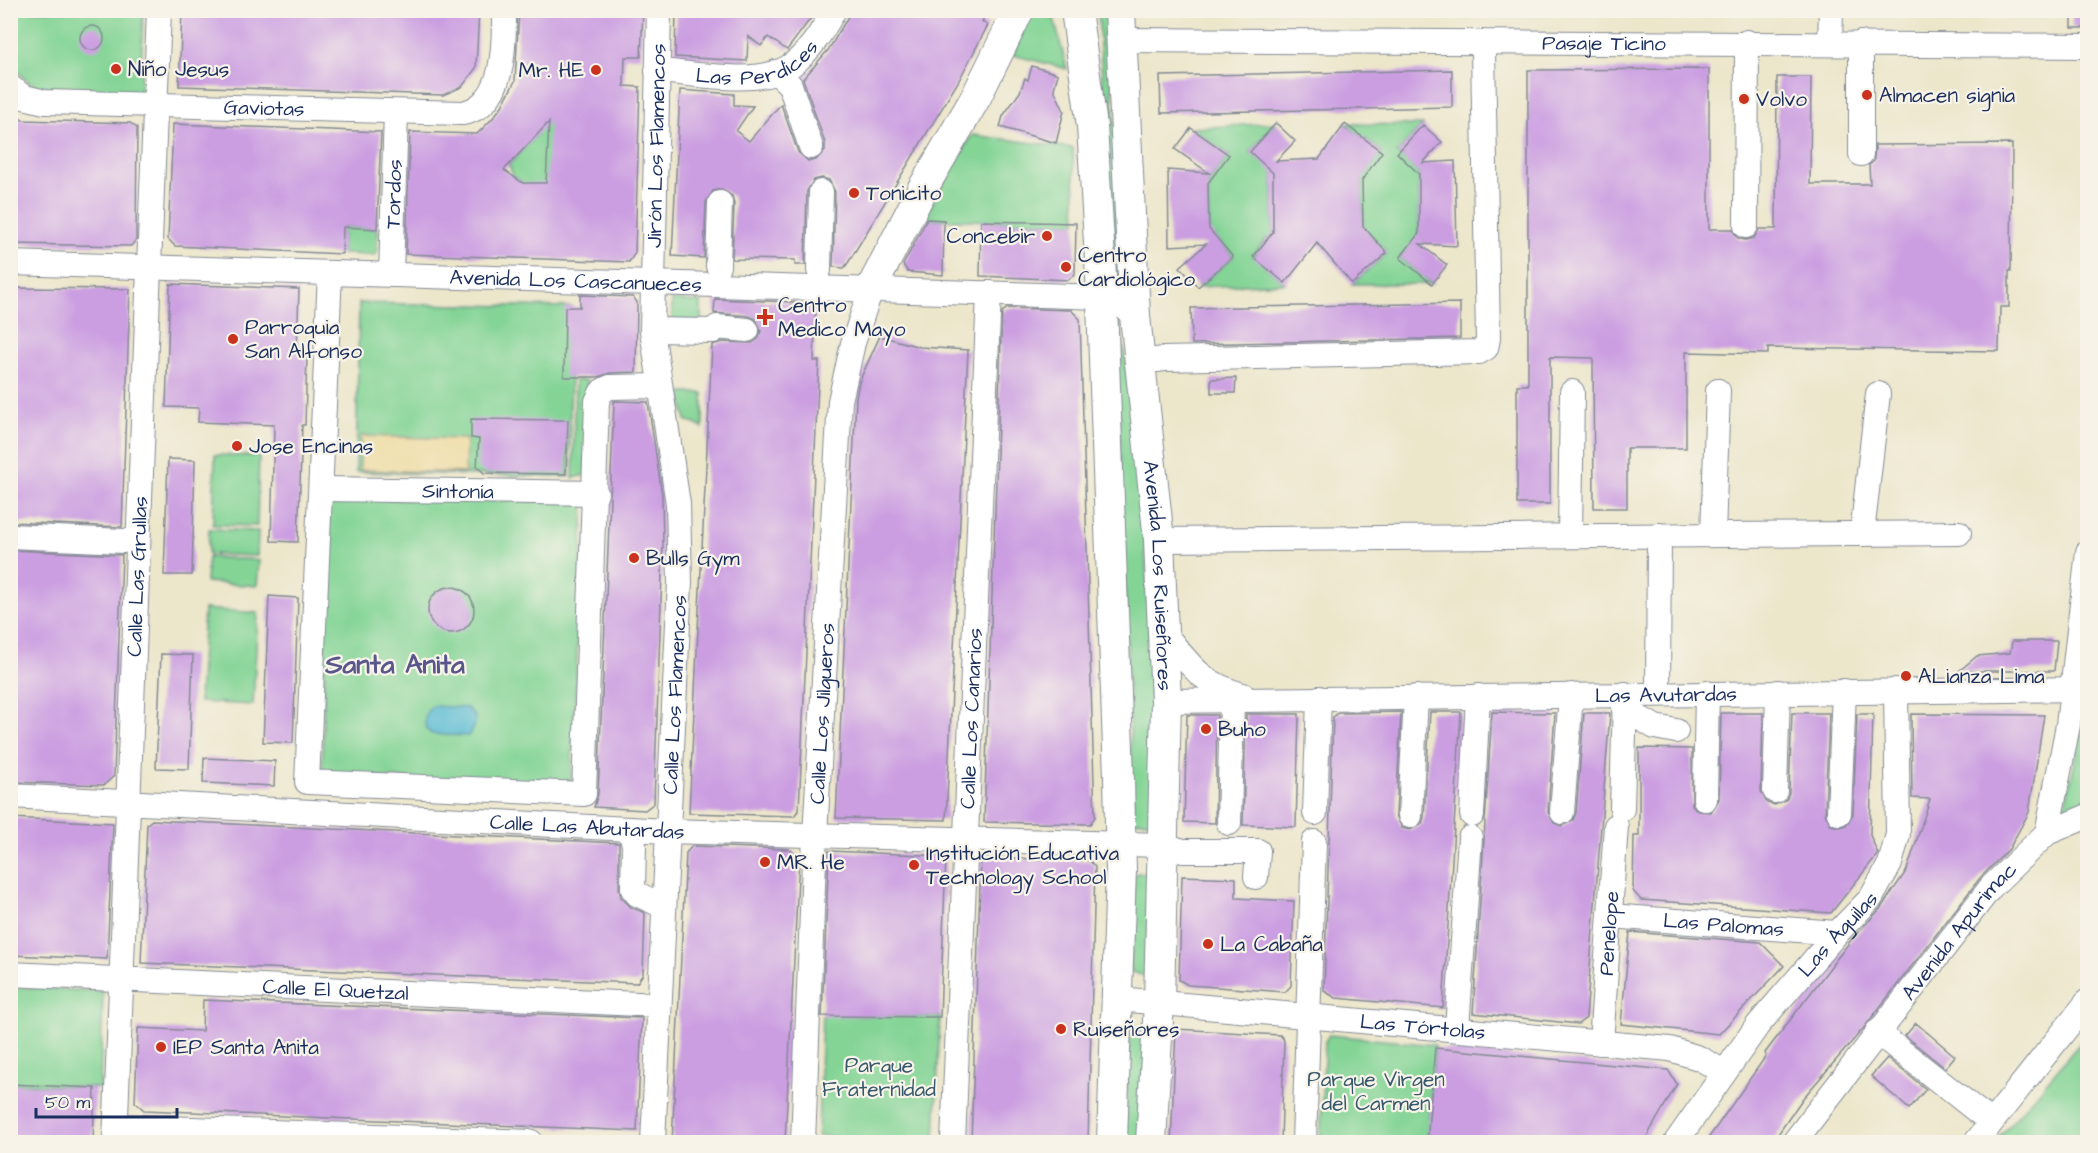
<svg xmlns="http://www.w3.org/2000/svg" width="2098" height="1153" font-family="'Architects Daughter',sans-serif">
  <rect width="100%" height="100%" fill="#f7f3e8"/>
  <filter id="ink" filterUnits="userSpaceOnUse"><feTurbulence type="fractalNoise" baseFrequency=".0167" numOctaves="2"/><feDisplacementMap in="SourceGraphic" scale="12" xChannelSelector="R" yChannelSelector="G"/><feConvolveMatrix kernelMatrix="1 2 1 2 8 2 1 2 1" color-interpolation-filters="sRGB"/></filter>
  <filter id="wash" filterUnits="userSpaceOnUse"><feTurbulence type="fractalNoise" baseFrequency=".008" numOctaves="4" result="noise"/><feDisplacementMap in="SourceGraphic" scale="24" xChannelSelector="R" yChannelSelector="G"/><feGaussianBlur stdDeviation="1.35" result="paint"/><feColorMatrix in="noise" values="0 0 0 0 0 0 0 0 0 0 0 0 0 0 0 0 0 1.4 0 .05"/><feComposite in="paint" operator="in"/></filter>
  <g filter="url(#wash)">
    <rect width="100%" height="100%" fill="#ece6cb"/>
    <path fill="#83d495" stroke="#4f827a" stroke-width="1.5" d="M15,11H143L141,89L137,95C104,94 26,104 14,62C10,48 14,26 15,11Z
      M1030,11H1052L1067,69L1013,55Z
      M1098,11H1107L1127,301L1115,293Z
      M557,96L562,184L522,196V182L513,176L509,165L537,134Z
      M1276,123L1250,152L1273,171V237L1267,238L1253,256L1285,283L1198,287L1233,257L1215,236L1209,233L1208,183L1229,155L1191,128Z
      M1345,124L1423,125L1397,153L1419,173V237L1400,258L1432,284H1352L1387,253L1369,233L1363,230L1362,179L1382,152Z
      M972,135L1073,148L1076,223L923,219Z
      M343,227L378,229L377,253L375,255L342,254Z
      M672,300L701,302V322L672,321Z
      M359,303L572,307L569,477L356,472Z
      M1115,308L1119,314L1140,472L1150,628L1154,817L1151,821H1133Z
      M575,380H587L586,475L573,478Z
      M680,393H703V428L686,420Z
      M215,455L259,456L257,526L213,525Z
      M328,498L584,502L571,786L322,775Z
      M209,529L258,531L257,556L208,554Z
      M208,557L259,560L257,586L206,582Z
      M204,609L258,613L253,705L199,702Z
      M2087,711V800L2063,812Z
      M1137,873H1148L1150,972L1145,976L1131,972L1133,876Z
      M11,987L103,991L100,1088L11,1083Z
      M822,1015L940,1017L935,1142L818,1136Z
      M1130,1027L1148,1028L1142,1142H1125Z
      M1329,1035L1435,1045L1427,1142H1320L1325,1041Z
      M2087,1035V1142H1995Z"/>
    <path fill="#eeda9e" stroke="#84847e" stroke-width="1.5" d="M361,436L466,439L465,473L360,470Z"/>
    <path fill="#55bad3" stroke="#387498" stroke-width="1.5" d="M433,706L467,708L475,717V725L468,736L432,734L426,729C424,720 424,711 433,706Z"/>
    <g id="blocks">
      <path fill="#cb9ee1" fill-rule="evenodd" d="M182,10H479L476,68L462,87L443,95L179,86Z
        M519,10H643L641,57H625L624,86L640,87L635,253L629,262L406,254L410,132L477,134L492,119L502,106L515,81ZM549,122L546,183H523L504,170Z
        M676,10H817L787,50L768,37L761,46L748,36L747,61L675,57Z
        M852,10H987L982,22L988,25L958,82L848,263L844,268L833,267L835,192L829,180L822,178L814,180L807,191L805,265H795V260L732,259L734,203L732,196L721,189L713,191L706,202L704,258L672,256L680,90L734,94V105L753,106L736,131L749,141L781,104L798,152L808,161L816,160L825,150V143L803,79L829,49Z
        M2072,10H2088V28H2072Z
        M80 38a12 12 0 1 1 24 0a12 12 0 1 1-24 0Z
        M1032,66L1058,74L1054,89L1064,111L1056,143L1000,127L1003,116L1020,92L1025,78L1028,80Z
        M1709,69V229H1732L1738,238L1745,240L1754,238L1759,229H1776L1777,77H1811L1810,184H1870L1869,165L1874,161L1875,145L2012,144L2011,271H2009V307H2000L1999,351L1768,348V354L1686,352V448H1627V508H1594L1593,358L1550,357V504H1517V385H1528V70Z
        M1452,70V107L1161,113L1160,76Z
        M10,114L23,120L130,123L137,128L136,240L131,246L10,244Z
        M1276,123L1295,141L1276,161L1319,159L1345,124L1382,152L1362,180L1363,226L1387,253L1352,284L1317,243L1285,283L1253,257L1273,232V173L1250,152Z
        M173,124L381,132L377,229L343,227L342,254L175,246L168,239Z
        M1423,125L1442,142L1423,163L1455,161L1457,246L1420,244L1447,265L1432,284L1400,258L1419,233V174L1397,153Z
        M1191,128L1229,155L1208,183L1209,229L1233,257L1198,287L1180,267L1206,244L1169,246L1168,170L1209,173L1175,149Z
        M927,219L944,220L943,275L908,272L903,265Z
        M981,221L1076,223L1075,274L1068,280L980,276Z
        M170,284L299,289L297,355H307L305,425H302L298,542L271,541L274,425L198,422L199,408L166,407Z
        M13,288L130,289L122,527L10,522Z
        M580,295L633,297L637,302L636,372L610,373L598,377H564L565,307H580Z
        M715,299L816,303L814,361H819L817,406L799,810L794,816L689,813L712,345L722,342L752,343L758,339L761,331L756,319L749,316L714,313Z
        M1460,303V338L1192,344L1191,308Z
        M1008,308L1071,310L1080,319L1095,817L1090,824L984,822L1002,312Z
        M880,336L920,347L968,350L946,820L836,818L856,398L859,382Z
        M1236,378L1235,393H1211V379Z
        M614,401L648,402L662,495L663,544L654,803L645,810L594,807L598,794Z
        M471,419L568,420L566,474L484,473L477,466L479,439L471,438Z
        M168,459L195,460L192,575H164Z
        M10,550L122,555L114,776L104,785L10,782Z
        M428 610a23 23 0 1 1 46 0a23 23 0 1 1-46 0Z
        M269,596L298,598L293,743L263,742Z
        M2012,641H2057L2054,671H1959L1977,656L2010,653Z
        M161,654L193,655L189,769L156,768Z
        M1401,712L1396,815L1402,828L1410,830L1422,824L1424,817L1430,712H1461L1443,1008L1336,998L1324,991L1333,717L1338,713Z
        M1492,712L1555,713L1548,812L1554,823L1562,826L1573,820L1576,813L1584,713H1610L1586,1018L1578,1024L1473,1013Z
        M1721,713H1763L1761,791L1767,803L1775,805L1787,799L1789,792L1792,713H1829L1825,813L1831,825L1839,827L1846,825L1853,814L1857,714H1873L1870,835L1878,854L1831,913L1641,900L1633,891L1634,836H1639V748L1692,749V805L1698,811L1711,812L1719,799Z
        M1246,714H1299L1296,827L1243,825Z
        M1911,714L2044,715L2029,812L2009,849L1980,878L1863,1029L1803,1098L1772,1143H1705L1766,1056L1765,1053L1851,940L1881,908L1907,870L1930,799L1912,798Z
        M1187,715H1217L1215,823L1184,822Z
        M204,758L275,761L274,786L203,783Z
        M10,818L113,823L107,959L10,955Z
        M152,820L619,843V889L621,897L631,907L645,913L643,974L637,983L141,963L147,824Z
        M692,846L789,849L799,857L785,1143H672L686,853Z
        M829,851L946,856L940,1017L822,1016Z
        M981,857L1090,861L1095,867L1088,1143H971Z
        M1182,876L1236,878V898L1294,901L1291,986L1285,992L1188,985L1179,980Z
        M1630,932L1760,942L1784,966L1719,1034L1621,1024Z
        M203,1000L642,1018L637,1131L144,1110L135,1102L138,1028L202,1031Z
        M1916,1023L1955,1056L1945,1068L1905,1036Z
        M1176,1029L1280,1035L1284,1040L1281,1143H1171Z
        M1435,1048L1668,1070L1677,1084L1643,1143H1427Z
        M1887,1058L1926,1089L1909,1109L1871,1076Z
        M10,1084L95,1088L93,1143H10Z"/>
    </g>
  </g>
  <g filter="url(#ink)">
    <use href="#blocks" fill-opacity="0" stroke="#848a94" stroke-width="1.5"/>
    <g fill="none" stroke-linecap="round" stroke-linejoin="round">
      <defs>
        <g id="minor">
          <path id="s1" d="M1121,40L2088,46"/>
          <path d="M1830,43L1831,10"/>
          <path id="s2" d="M657,71C692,73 756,86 787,68C807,56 823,31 834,10"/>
          <path d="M776,72L790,85L811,147"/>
          <path id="s3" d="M10,87L24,97L45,102L463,113C506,105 504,43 504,10"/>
          <path d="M1861,154V43"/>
          <path d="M1746,226L1747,42"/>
          <path id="s4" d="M10,263L1102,297L1117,302L1135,316"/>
          <path d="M718,266L720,203"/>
          <path d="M819,270L821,192"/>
          <path d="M330,273L307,782L584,794L597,401L602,391L610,387L660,386"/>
          <path id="s5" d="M391,275L396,112"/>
          <path d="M652,330L713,331L717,327L747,330"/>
          <path d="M1142,362L1164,359L1479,352L1486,348L1488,339L1483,49L1480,42"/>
          <path id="s6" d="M322,489L596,493"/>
          <path d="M1862,534L1878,394"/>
          <path d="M1713,535L1718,391"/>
          <path d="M10,536L124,541"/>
          <path d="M1570,536L1572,392"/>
          <path d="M1159,540L1959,533"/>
          <path d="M1164,633C1190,665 1200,683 1243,695"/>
          <path d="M1658,693L1659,535"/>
          <path id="s7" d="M1166,701L2088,689"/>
          <path d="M1624,709L1655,727L1676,731"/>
          <path d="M1775,791L1778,692"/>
          <path id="s8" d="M10,796L667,831L1163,845L1183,851H1258L1256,877"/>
          <path d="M1705,799L1707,693"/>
          <path d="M1622,809L1625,694"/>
          <path d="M1562,812L1571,695"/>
          <path d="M1315,813L1319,698"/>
          <path d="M1839,813L1844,691"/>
          <path d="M1472,815L1478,696"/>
          <path d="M1410,816L1416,697"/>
          <path d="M1229,823L1232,700"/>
          <path d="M629,829L634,844L633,889L637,894L663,906"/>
          <path d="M2047,833L2068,725L2088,552"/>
          <path id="s9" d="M1610,916L1837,933"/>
          <path id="s10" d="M10,974L659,1005"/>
          <path id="s11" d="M1118,999L1670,1049L1699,1058L1724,1072"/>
          <path d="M1457,1029L1470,838"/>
          <path d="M1877,1032L1991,1122"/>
          <path id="s12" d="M1601,1043L1616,826"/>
          <path d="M116,1126L531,1142"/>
          <path id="s13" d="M115,1142L159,10"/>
          <path id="s14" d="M653,1142L680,582L678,504L652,330L659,10"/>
          <path id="s15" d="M803,1142L815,835L840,401L853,343L871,289"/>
          <path id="s16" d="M953,1142L989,293"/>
          <path d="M1304,1142L1314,842"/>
          <path id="s17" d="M1676,1142L1758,1025L1837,933L1871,898L1890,864L1898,834L1896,690"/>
          <path id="s18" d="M1794,1142L1991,887L2047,833L2088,816"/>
          <path d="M1976,1142L2088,1001"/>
        </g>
        <g id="major">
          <path d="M1076,10L1092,126L1101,276L1119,777L1121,870L1112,1142"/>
          <path id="s19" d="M1120,10L1135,316L1159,540L1166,701L1159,1003L1151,1142"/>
          <path d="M871,289L923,188L976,97L1019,10"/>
        </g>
      </defs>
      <use href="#minor" stroke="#848a94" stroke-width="26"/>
      <use href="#major" stroke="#848a94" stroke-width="32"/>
      <use href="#minor" stroke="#fff" stroke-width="24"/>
      <use href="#major" stroke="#fff" stroke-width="30"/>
    </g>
  </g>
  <g fill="#c8321e" stroke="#f7f3e8" stroke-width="2">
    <circle cx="116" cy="69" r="6"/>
    <circle cx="596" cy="70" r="6"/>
    <circle cx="1867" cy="95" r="6"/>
    <circle cx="1744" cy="99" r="6"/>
    <circle cx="854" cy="193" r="6"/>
    <circle cx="1047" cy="236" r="6"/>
    <circle cx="1066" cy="267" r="6"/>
    <path d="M762 308h6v6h6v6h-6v6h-6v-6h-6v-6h6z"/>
    <circle cx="233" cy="339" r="6"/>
    <circle cx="237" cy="446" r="6"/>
    <circle cx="634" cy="558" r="6"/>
    <circle cx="1906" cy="676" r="6"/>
    <circle cx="1206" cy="729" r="6"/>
    <circle cx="765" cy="862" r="6"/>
    <circle cx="914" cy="865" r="6"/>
    <circle cx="1208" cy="944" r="6"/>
    <circle cx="1061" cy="1029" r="6"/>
    <circle cx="161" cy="1047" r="6"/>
  </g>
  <g text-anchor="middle" stroke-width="4.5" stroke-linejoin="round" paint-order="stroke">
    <g font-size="21" fill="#1b2f5e" stroke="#f7f3e8">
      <text dy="7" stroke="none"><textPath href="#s1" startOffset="483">Pasaje Ticino</textPath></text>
      <text dy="7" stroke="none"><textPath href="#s2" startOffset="104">Las Perdices</textPath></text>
      <text dy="7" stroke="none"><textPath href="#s3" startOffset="258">Gaviotas</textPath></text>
      <text dy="7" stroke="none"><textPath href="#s14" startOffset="999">Jirón Los Flamencos</textPath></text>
      <text dy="7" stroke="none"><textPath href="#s5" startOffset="81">Tordos</textPath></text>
      <text dy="7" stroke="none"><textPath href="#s4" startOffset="566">Avenida Los Cascanueces</textPath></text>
      <text dy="7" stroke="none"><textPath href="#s6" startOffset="136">Sintonía</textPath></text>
      <text dy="7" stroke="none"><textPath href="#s19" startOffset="567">Avenida Los Ruiseñores</textPath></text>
      <text dy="7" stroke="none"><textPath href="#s13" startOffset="566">Calle Las Grullas</textPath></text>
      <text dy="7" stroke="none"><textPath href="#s14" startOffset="448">Calle Los Flamencos</textPath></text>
      <text dy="7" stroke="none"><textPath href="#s7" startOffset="500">Las Avutardas</textPath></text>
      <text dy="7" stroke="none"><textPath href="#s15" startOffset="429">Calle Los Jilgueros</textPath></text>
      <text dy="7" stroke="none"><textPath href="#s16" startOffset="424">Calle Los Canarios</textPath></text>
      <text dy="7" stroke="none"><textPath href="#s8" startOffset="578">Calle Las Abutardas</textPath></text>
      <text dy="7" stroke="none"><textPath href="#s9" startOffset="114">Las Palomas</textPath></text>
      <text dy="7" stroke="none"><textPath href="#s18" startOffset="268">Avenida Apurimac</textPath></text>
      <text dy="7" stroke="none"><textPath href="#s12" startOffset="110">Penelope</textPath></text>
      <text dy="7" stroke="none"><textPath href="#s17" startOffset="264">Las Águilas</textPath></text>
      <text dy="7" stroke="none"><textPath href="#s10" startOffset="326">Calle El Quetzal</textPath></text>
      <text dy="7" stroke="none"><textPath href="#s11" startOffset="306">Las Tórtolas</textPath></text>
    </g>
    <g font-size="21" fill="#1b2f5e" stroke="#f7f3e8" text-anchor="start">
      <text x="128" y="76">Niño Jesus</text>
      <text x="584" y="77" text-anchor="end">Mr. HE</text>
      <text x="1879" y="102">Almacen signia</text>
      <text x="1756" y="106">Volvo</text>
      <text x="866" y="200">Tonicito</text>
      <text x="1035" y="243" text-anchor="end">Concebir</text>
      <text x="1078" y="262">Centro<tspan x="1078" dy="24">Cardiológico</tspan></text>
      <text x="778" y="312">Centro<tspan x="778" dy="24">Medico Mayo</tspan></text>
      <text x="245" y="334">Parroquia<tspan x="245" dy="24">San Alfonso</tspan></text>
      <text x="249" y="453">Jose Encinas</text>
      <text x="646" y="565">Bulls Gym</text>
      <text x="1918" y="683">ALianza Lima</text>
      <text x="1218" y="736">Buho</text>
      <text x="926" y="860">Institución Educativa<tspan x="926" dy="24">Technology School</tspan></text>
      <text x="777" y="869">MR. He</text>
      <text x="1220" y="951">La Cabaña</text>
      <text x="1073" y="1036">Ruiseñores</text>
      <text x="173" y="1054">IEP Santa Anita</text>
    </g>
    <g font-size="21" fill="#35586c" stroke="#f7f3e8">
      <text x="879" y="1072">Parque<tspan x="879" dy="24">Fraternidad</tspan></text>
      <text x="1376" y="1086">Parque Virgen<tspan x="1376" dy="24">del Carmen</tspan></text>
    </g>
    <g font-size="27" font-weight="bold" fill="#59568c" stroke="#f7f3e8">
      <text x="395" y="673">Santa Anita</text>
    </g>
  </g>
  <rect width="2098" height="1153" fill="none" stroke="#f7f3e8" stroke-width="36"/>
  <path d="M36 1108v9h141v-9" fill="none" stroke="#1b2f5e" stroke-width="3"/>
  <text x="45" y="1108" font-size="18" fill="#1b2f5e" stroke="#f7f3e8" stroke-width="4.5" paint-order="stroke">50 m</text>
</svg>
